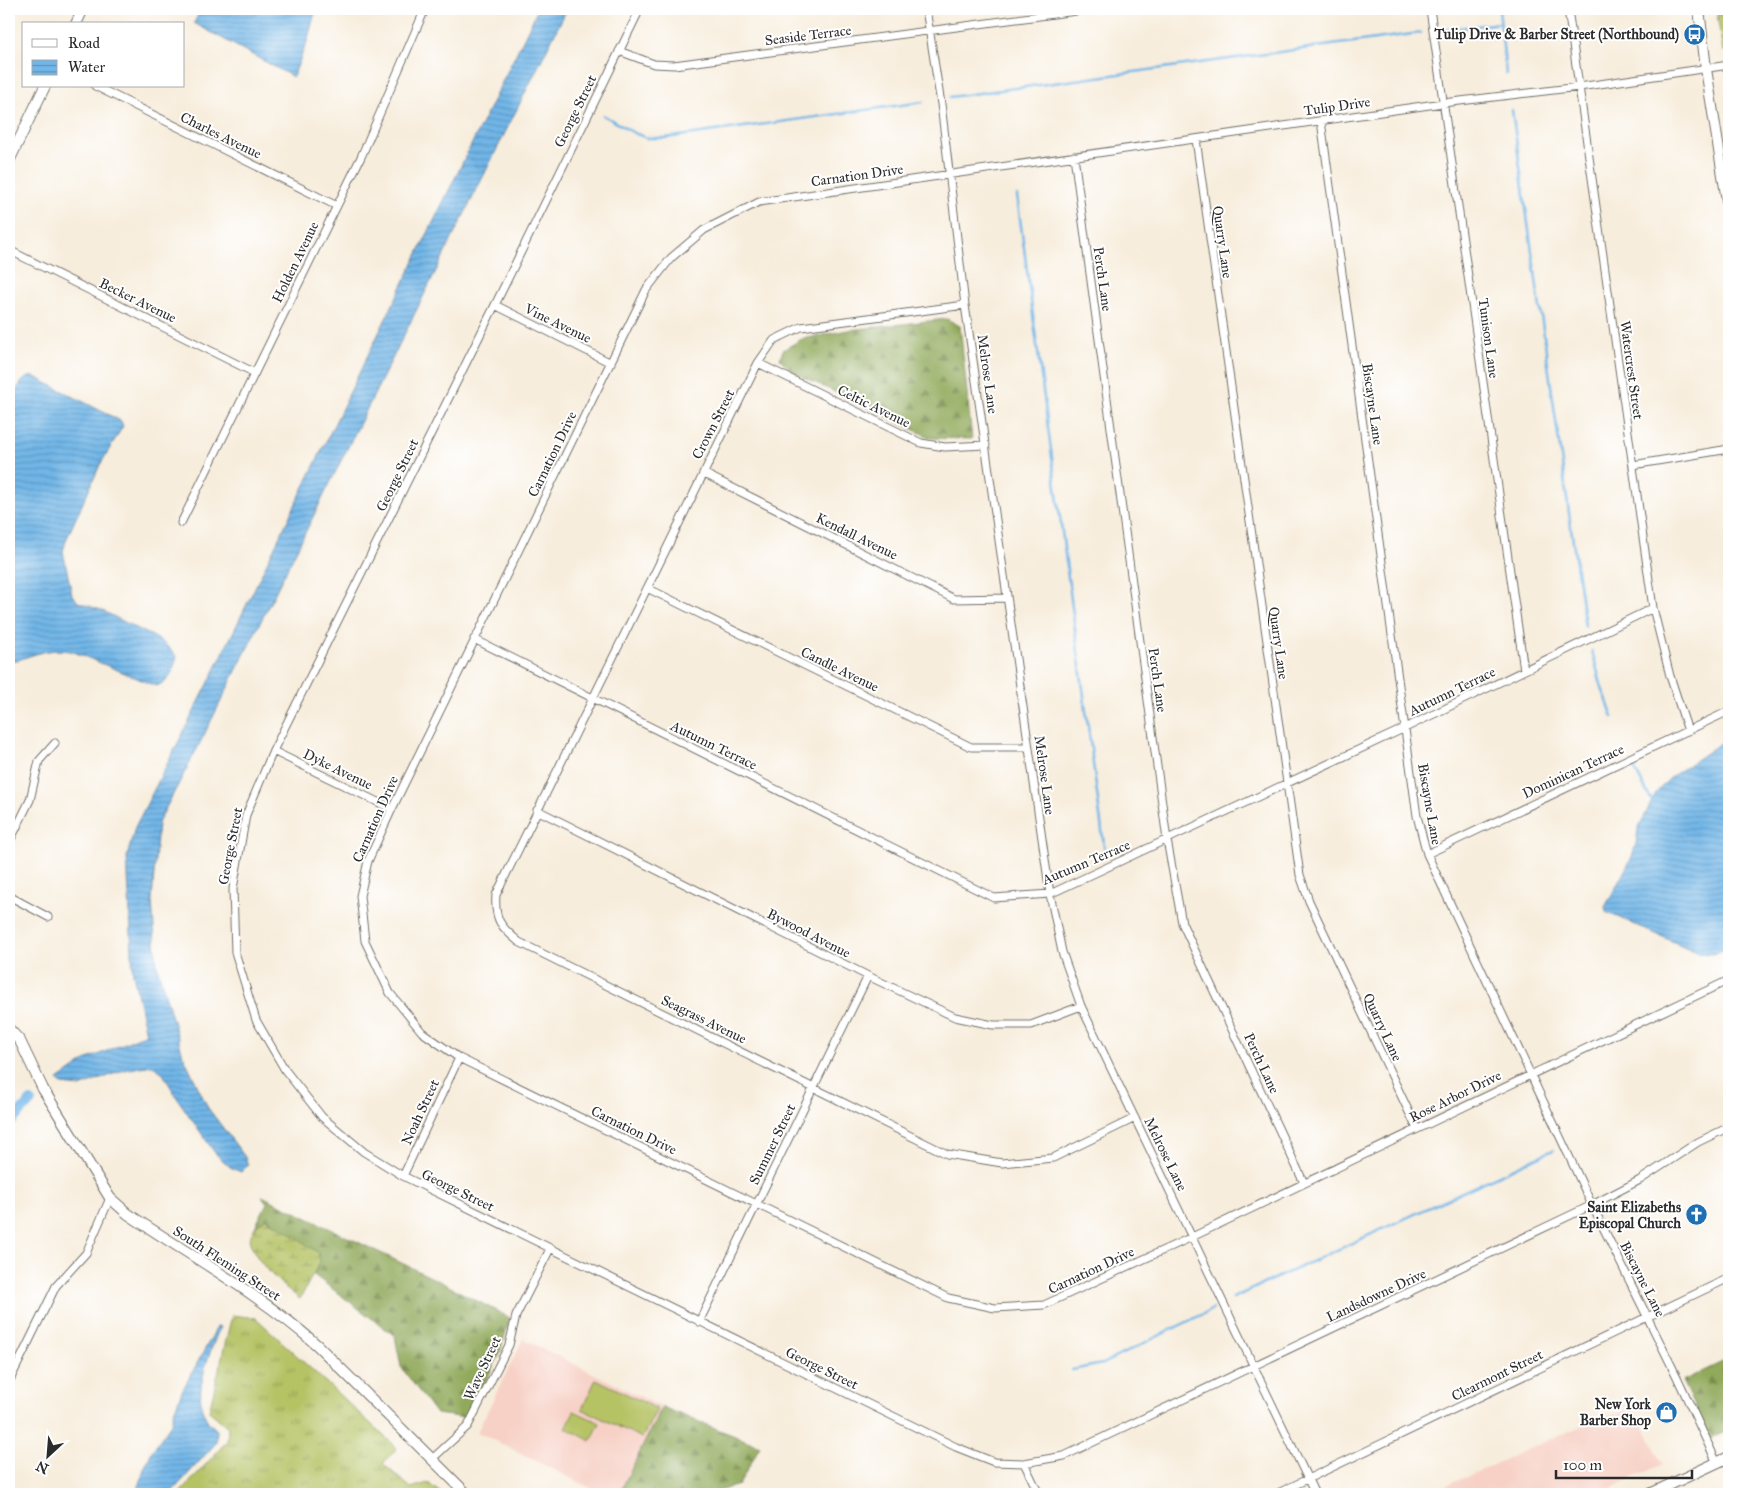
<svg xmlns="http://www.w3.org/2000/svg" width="1738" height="1503" font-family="'IM FELL Great Primer',serif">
  <defs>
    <pattern id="grass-tufts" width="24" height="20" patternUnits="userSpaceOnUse" patternTransform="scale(1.25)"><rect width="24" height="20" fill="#b5c365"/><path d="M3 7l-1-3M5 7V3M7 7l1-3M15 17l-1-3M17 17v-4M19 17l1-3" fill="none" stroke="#939f53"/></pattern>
    <pattern id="forest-firs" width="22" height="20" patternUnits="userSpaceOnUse" patternTransform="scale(1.25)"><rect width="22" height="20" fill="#90a95a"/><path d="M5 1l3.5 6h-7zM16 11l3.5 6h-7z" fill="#768a4b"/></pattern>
    <pattern id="wetland-marsh" width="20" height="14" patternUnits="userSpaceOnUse" patternTransform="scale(1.25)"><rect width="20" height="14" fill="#b5c365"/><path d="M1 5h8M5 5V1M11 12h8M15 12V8" fill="none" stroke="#939f53"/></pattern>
    <pattern id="park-crowns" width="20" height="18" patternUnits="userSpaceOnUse" patternTransform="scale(1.25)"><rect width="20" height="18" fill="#b5c365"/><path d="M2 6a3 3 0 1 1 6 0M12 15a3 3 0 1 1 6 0" fill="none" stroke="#939f53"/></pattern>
    <pattern id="water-rules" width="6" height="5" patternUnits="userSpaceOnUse" patternTransform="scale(1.25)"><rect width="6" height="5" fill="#71b6e8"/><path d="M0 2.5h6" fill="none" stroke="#5d94bc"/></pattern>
  </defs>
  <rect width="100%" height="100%" fill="#fff"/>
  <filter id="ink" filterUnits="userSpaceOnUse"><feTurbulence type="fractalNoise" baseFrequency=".02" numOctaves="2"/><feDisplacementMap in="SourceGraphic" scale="10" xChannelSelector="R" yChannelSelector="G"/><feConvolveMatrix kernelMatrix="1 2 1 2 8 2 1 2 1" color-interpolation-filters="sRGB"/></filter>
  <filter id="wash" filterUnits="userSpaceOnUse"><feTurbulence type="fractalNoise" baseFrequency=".0096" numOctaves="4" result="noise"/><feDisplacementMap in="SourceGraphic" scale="20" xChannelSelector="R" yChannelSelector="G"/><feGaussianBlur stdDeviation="1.12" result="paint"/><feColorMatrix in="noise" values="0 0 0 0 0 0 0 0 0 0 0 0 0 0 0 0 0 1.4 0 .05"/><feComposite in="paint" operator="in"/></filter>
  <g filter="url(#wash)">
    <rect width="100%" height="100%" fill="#f7eddc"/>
    <path fill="#f7d1c6" d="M523,1339L662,1407L619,1494H603L477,1432Z
      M1633,1409L1648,1434L1662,1464L1599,1494H1449L1445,1486L1592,1421Z"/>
    <path fill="url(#grass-tufts)" stroke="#707748" d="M232,1315L256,1318L397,1448L383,1464L411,1488L428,1483L442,1494H179L227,1441L228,1427L209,1411Z"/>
    <path fill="url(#forest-firs)" stroke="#5e6a42" d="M947,319L960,326L972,439L931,438L793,372L780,359L783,350L802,339L848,330Z
      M262,1196L437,1280L510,1318L499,1355L467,1418L436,1414L401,1367L395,1336L314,1275L320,1261C303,1243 289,1231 266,1219L256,1225L267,1203Z
      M1729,1359V1430L1710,1439L1682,1381Z
      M662,1407L760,1446L739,1485L708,1494H632L622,1488Z"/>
    <path fill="url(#wetland-marsh)" stroke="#707748" d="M266,1219L281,1227L302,1241L318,1253L320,1261L300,1299C281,1284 255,1263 249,1239L256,1225Z"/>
    <path fill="url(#park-crowns)" stroke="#707748" d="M1716,9H1729V50L1723,51Z"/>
    <path fill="#b5c365" stroke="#707748" d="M596,1379L657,1409L642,1438L582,1409Z
      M574,1411L600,1423L591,1441L566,1428Z"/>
    <path fill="url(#water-rules)" stroke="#4e708a" d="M201,9H316L307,42L293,77L194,23Z
      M538,9H567L198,747L158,823L152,901L157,966L183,1055L208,1108L245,1157L248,1165L241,1172L230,1167L215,1153L179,1101L162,1072L152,1065L124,1070L80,1087L62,1085L58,1080L88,1059L146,1034L133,974L127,857L135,827L210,680L364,363Z
      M33,376L121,421L123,426L100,465L67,538L63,551L72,595L78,602L101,610L158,639L169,648L177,657C173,670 171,681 156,686L74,652C50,646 31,656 9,663V415C14,400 16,378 33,376Z
      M1729,739V947L1714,954L1699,953L1606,912L1605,907L1631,859L1636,844L1638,829L1656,793L1671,777L1725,740Z
      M217,1327H220C211,1350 191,1394 206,1418C208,1423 213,1426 217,1430L216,1443L170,1494H135L140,1484L144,1469L152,1451L171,1424L173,1414L182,1391Z"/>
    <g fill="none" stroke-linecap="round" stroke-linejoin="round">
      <path stroke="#71b6e8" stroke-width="2.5" d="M1499,9L1506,74
        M1443,30L1500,23
        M950,97L1420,33
        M1512,110L1585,626
        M603,115L634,133L647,138H665L923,102
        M1017,196L1105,853
        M1592,651L1602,688L1613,717
        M1632,765L1652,801
        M1233,1298L1553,1150
        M1072,1370L1102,1364L1213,1309"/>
      <path stroke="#71b6e8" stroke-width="10" d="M9,1124L31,1101"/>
    </g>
  </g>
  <g filter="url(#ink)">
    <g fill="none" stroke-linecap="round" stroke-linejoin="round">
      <defs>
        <path id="street" d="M640,9L495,305L273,751L246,815L233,889L235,952L256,1020L285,1070L322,1117L364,1152L403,1176L956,1447L994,1462L1024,1463L1064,1456L1592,1205L1640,1180L1698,1142L1729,1127
          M926,9L941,104L965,305L1050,894L1062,952L1081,1006L1315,1494
          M1430,9L1524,670
          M1568,9L1653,608L1670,676L1688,731
          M619,51L654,64L674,65L1091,9
          M1729,65L1579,87L1443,103L759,202L704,230L671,258L646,290L392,809L368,861L360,896L365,941L390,993L422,1032L459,1058L948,1298L995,1308L1044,1305L1192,1237L1729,980
          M95,86L337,206
          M1321,121L1417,816L1427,854L1592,1205L1677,1377L1717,1463
          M1196,139L1300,875L1309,901L1417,1129
          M1074,156L1167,840L1182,923L1304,1183
          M9,250L255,373
          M495,305L611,363
          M965,305L801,327L774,340L758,363L496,895C494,920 501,927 519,942L947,1154L1002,1163L1053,1158L1135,1118
          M758,363L921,443L945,447L986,445
          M1633,465L1729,449
          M703,473L954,599L1007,598
          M181,523L361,157L425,9
          M647,588L971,747H1028
          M474,639L994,898L1050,894L1405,728L1653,608
          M273,751L392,809
          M537,810L868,976L955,1017L993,1025H1031L1081,1006
          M9,843L30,800L39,761L55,743
          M1427,854L1729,711
          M9,896L48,917
          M403,1176L459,1058
          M699,1322L868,976
          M9,1382L56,1286L86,1253L110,1198
          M432,1459L468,1426L509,1345L516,1316L550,1249
          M1024,1463L1039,1494
          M1276,1494L1729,1278"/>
        <path id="secondary" d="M1699,9L1706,69L1729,213
          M76,24L83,9
          M9,161L45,86
          M9,1029L20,1041L43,1089L110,1198L128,1214C192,1257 260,1294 317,1345L467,1494
          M1650,1494L1729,1457"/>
      </defs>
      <use href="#street" stroke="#726f69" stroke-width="9"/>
      <use href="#secondary" stroke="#726f69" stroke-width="12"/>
      <use href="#street" stroke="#fff" stroke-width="7"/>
      <use href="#secondary" stroke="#fff" stroke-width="10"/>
    </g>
  </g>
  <defs>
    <symbol id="bus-disc" viewBox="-11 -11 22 22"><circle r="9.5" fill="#1f6fb2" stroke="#fff"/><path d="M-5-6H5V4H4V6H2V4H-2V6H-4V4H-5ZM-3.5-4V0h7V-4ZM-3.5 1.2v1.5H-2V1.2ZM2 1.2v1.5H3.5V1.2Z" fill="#fff"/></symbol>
    <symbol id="church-disc" viewBox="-11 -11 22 22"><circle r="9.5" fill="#1f6fb2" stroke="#fff"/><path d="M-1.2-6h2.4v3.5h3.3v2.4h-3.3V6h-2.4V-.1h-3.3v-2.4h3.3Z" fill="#fff"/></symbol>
    <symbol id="shop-disc" viewBox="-11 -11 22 22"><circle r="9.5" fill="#1f6fb2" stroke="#fff"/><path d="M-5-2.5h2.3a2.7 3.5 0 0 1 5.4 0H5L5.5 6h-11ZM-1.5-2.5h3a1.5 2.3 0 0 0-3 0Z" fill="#fff"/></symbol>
  </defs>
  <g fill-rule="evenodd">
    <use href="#bus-disc" x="1682" y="22" width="25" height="25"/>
    <use href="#church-disc" x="1684" y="1202" width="25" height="25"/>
    <use href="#shop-disc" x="1654" y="1400" width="25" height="25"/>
  </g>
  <g text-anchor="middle" stroke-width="4" stroke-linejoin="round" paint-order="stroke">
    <g font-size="14" font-weight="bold" fill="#2b2b2b" stroke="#fff" text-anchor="end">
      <text x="1679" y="39">Tulip Drive &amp; Barber Street (Northbound)</text>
      <text x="1681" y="1212">Saint Elizabeths<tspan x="1681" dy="16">Episcopal Church</tspan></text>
      <text x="1651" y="1409">New York<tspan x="1651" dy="16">Barber Shop</tspan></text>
    </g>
    <g font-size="14" fill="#2b2b2b" stroke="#fff">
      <text transform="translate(808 35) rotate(-7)" y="5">Seaside Terrace</text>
      <text transform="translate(1337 106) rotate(-8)" y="5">Tulip Drive</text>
      <text transform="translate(575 111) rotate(-64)" y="5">George Street</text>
      <text transform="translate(221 135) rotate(26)" y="5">Charles Avenue</text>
      <text transform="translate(857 175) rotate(-8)" y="5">Carnation Drive</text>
      <text transform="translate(1223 242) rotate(82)" y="5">Quarry Lane</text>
      <text transform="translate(295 262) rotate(-64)" y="5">Holden Avenue</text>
      <text transform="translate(1103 279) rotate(82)" y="5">Perch Lane</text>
      <text transform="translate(138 300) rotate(26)" y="5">Becker Avenue</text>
      <text transform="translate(558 323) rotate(26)" y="5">Vine Avenue</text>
      <text transform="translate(1489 338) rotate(82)" y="5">Tunison Lane</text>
      <text transform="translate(1632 370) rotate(82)" y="5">Watercrest Street</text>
      <text transform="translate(988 374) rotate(82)" y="5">Melrose Lane</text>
      <text transform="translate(1373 404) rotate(82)" y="5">Biscayne Lane</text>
      <text transform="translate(874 406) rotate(26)" y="5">Celtic Avenue</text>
      <text transform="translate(713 424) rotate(-63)" y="5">Crown Street</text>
      <text transform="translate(552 454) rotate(-64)" y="5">Carnation Drive</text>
      <text transform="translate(397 475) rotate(-64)" y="5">George Street</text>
      <text transform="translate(857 536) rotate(26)" y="5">Kendall Avenue</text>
      <text transform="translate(1279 643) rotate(82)" y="5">Quarry Lane</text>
      <text transform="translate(840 669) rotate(26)" y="5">Candle Avenue</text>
      <text transform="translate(1158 680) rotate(82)" y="5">Perch Lane</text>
      <text transform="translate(1452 691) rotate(-26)" y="5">Autumn Terrace</text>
      <text transform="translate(714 745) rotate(26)" y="5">Autumn Terrace</text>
      <text transform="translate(338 769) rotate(26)" y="5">Dyke Avenue</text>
      <text transform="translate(1573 771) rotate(-25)" y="5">Dominican Terrace</text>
      <text transform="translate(1045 775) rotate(82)" y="5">Melrose Lane</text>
      <text transform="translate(1430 804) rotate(80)" y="5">Biscayne Lane</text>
      <text transform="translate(375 819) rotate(-66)" y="5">Carnation Drive</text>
      <text transform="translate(230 846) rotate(-79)" y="5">George Street</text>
      <text transform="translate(1086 862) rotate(-23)" y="5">Autumn Terrace</text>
      <text transform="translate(809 933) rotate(27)" y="5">Bywood Avenue</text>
      <text transform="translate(704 1019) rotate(26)" y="5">Seagrass Avenue</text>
      <text transform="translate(1383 1027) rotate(65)" y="5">Quarry Lane</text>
      <text transform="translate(1262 1063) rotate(65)" y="5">Perch Lane</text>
      <text transform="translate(1455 1096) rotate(-26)" y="5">Rose Arbor Drive</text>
      <text transform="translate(420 1112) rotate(-65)" y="5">Noah Street</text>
      <text transform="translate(634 1130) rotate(26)" y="5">Carnation Drive</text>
      <text transform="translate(772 1144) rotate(-64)" y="5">Summer Street</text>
      <text transform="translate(1166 1154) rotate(64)" y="5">Melrose Lane</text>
      <text transform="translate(458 1190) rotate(26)" y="5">George Street</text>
      <text transform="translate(227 1263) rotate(33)" y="5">South Fleming Street</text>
      <text transform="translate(1091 1270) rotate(-25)" y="5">Carnation Drive</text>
      <text transform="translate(1643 1279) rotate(63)" y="5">Biscayne Lane</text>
      <text transform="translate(1376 1295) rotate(-25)" y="5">Landsdowne Drive</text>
      <text transform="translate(482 1368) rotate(-65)" y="5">Wave Street</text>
      <text transform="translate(822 1368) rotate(26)" y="5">George Street</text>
      <text transform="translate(1497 1375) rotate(-26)" y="5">Clearmont Street</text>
    </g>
  </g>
  <rect width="1738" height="1503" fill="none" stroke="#fff" stroke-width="30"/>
  <rect x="22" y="22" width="162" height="65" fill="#ffffff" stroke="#aaaaaa"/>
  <rect x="32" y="39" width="25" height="8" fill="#ffffff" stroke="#aaaaaa"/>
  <text x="68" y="48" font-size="15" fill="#2b2b2b">Road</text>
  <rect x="32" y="60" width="25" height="15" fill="url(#water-rules)" stroke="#aaaaaa"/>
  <text x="68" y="72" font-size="15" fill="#2b2b2b">Water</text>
  <g transform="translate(48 1456) rotate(206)" stroke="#ffffff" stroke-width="4" paint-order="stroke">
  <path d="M0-4L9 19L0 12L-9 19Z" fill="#2b2b2b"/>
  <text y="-8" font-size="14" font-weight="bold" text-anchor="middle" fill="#2b2b2b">N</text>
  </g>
  <path d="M1556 1470v8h136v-8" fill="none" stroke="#2b2b2b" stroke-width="2.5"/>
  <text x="1563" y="1470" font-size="15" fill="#2b2b2b" stroke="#ffffff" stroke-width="4" paint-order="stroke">100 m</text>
</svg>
